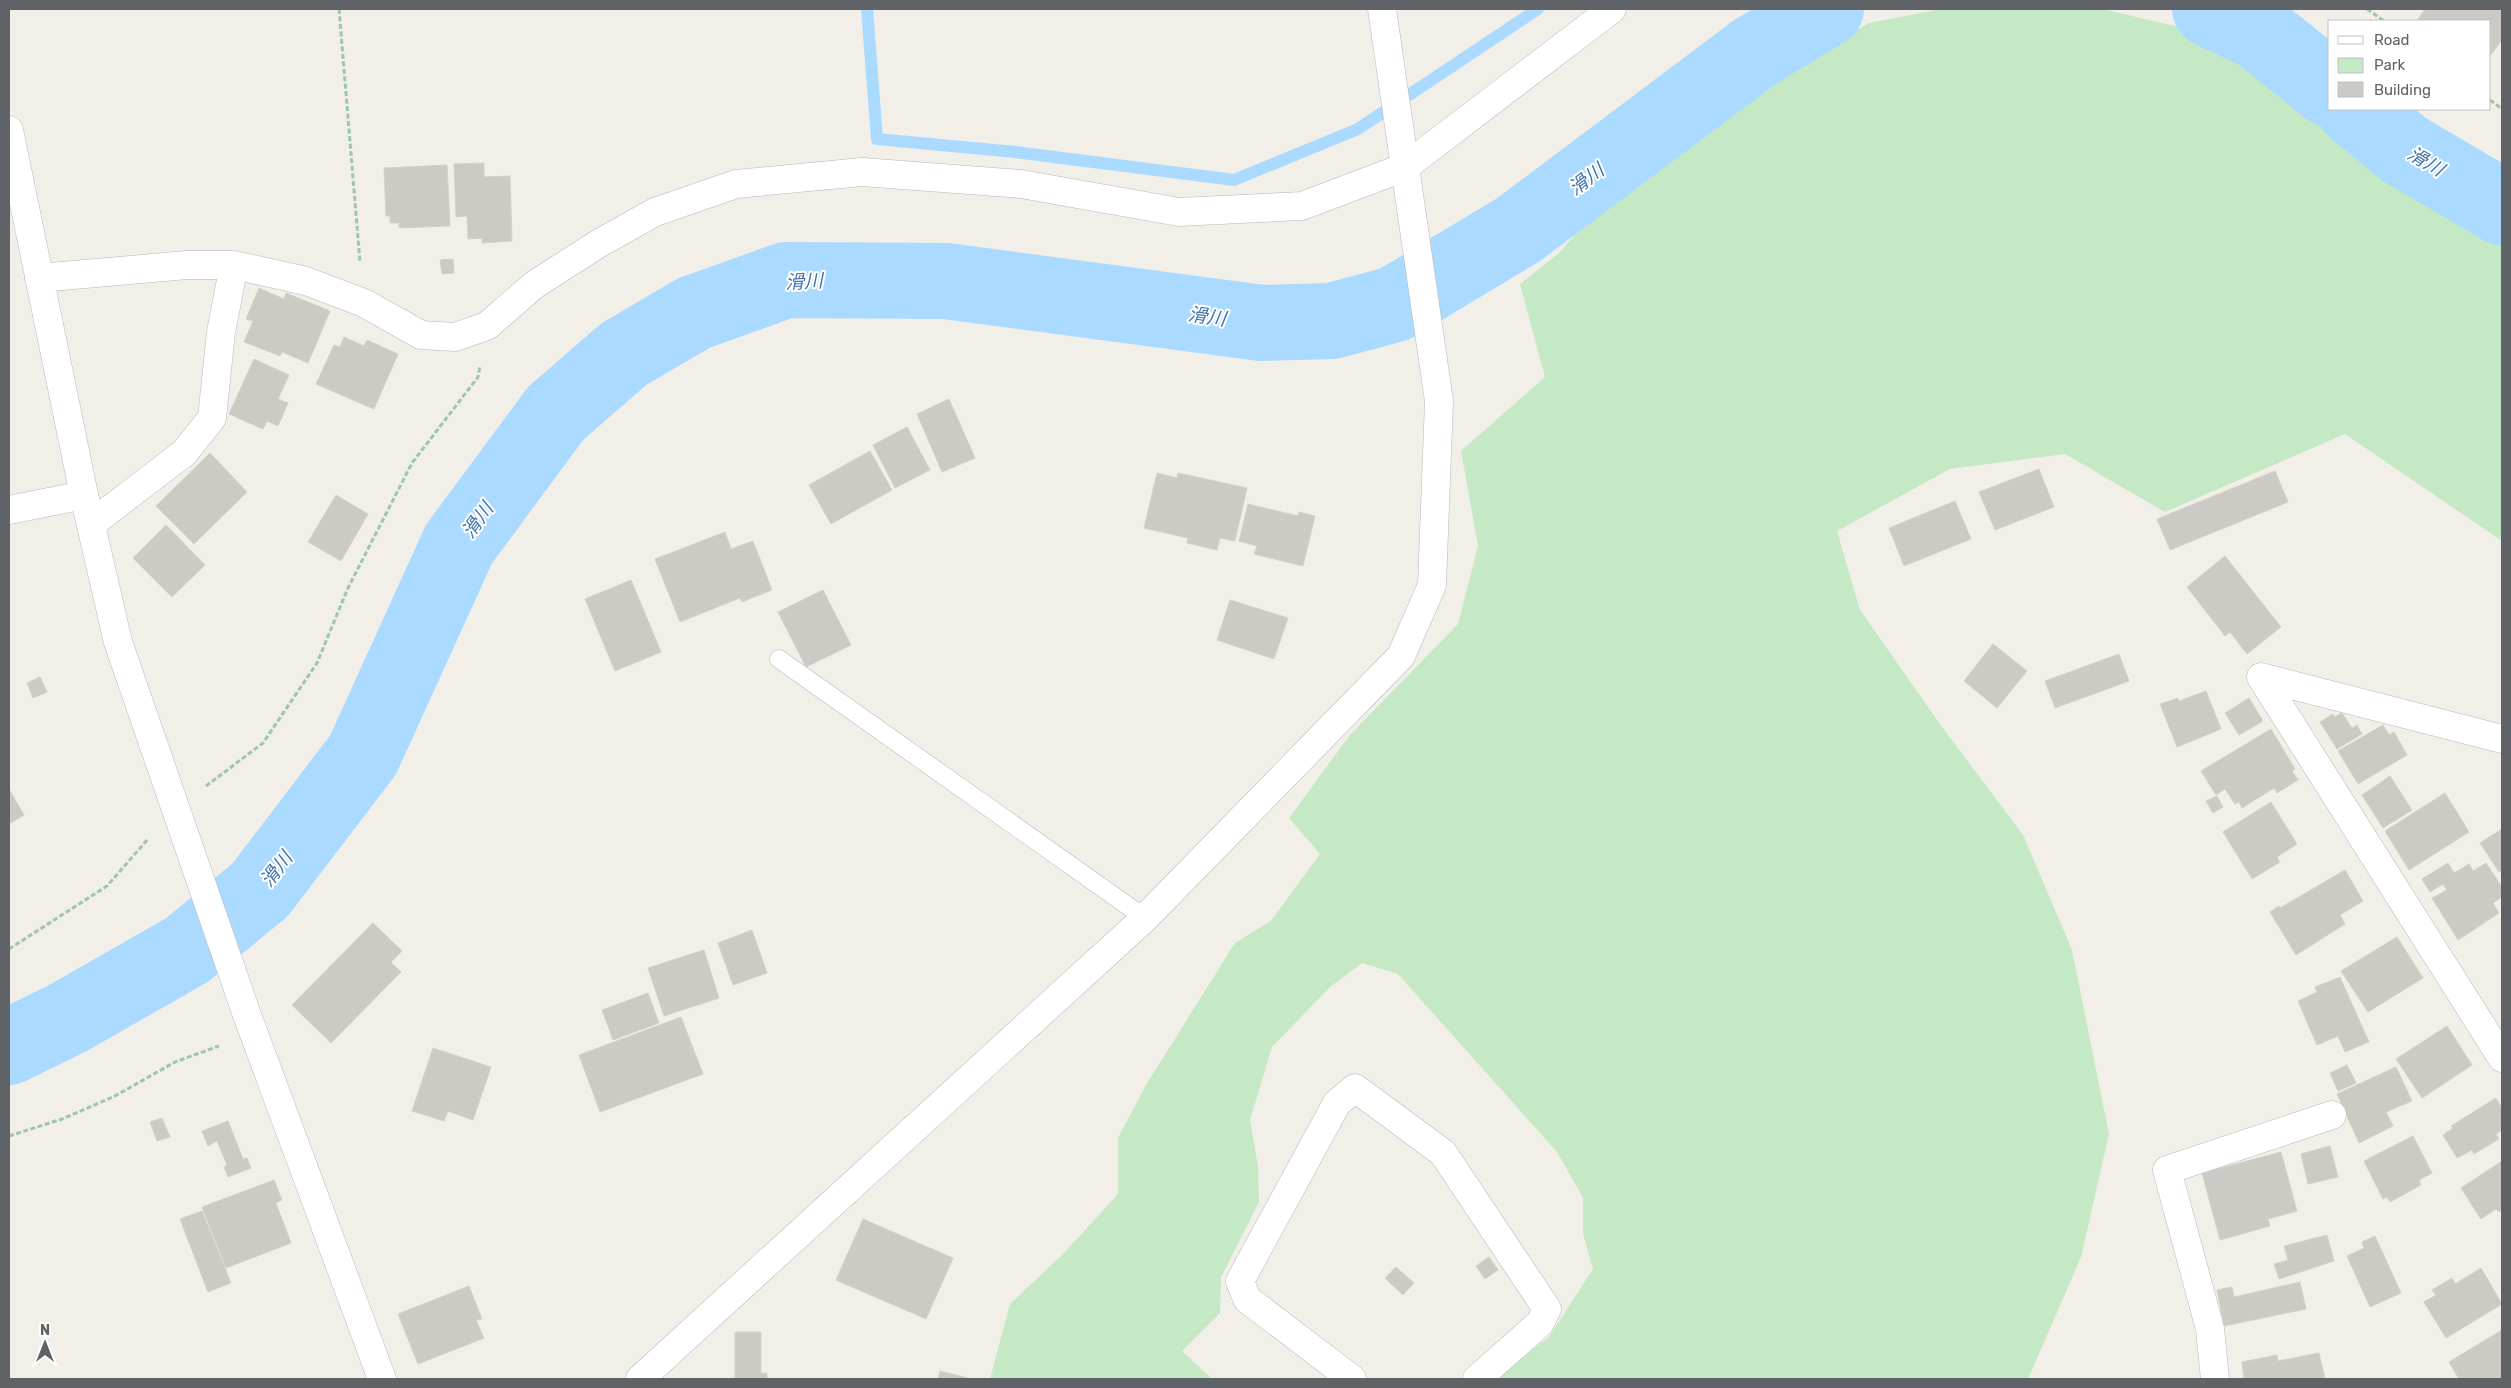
<svg xmlns="http://www.w3.org/2000/svg" width="2511" height="1388" font-family="Rubik,'Noto Sans JP',sans-serif">
  <rect width="100%" height="100%" fill="#f1efe8"/>
  <path fill="#c5e8c5" d="M1941,9H2102L2205,33L2315,101L2393,172L2502,232V541L2345,434L2165,512L2065,454L1950,469L1837,531L1860,610L1942,727L2023,835L2072,950L2109,1134L2081,1257L2028,1379H1492L1549,1337L1593,1269L1583,1234V1198L1557,1152L1398,974L1362,963L1330,987L1272,1047L1250,1120L1258,1167L1259,1202L1221,1277L1220,1313L1182,1351L1212,1379H990L1010,1304L1063,1254L1118,1194V1138L1146,1085L1235,943L1271,921L1320,854L1289,818L1350,735L1458,624L1478,546L1461,451L1545,377L1520,284L1559,253L1631,169L1744,94L1869,23Z"/>
  <g fill="none" stroke-linecap="round" stroke-linejoin="round">
    <path stroke="#aadaff" stroke-width="12" d="M867,9L877,139L1015,152L1234,180L1358,129L1538,9"/>
    <path stroke="#aadaff" stroke-width="76" d="M2210,9L2259,32L2330,89
      M2355,109L2405,150L2502,207
      M9,1047L68,1018L187,950L260,890L363,755L459,544L556,413L624,354L694,313L786,280L946,281L1262,323L1332,321L1395,304L1518,230L1755,52L1826,9"/>
  </g>
  <path fill="#cccac5" stroke="#d6d1c6" d="M2425,9H2502V40L2490,56V21H2417Z
    M484,163V177L510,176L512,241L482,243V238L468,239L467,216L456,217L454,164Z
    M447,165L450,226L399,228V223H390V216H386L384,168Z
    M453,259L454,273L442,274L440,260Z
    M259,288L284,299L286,293L330,311L308,363L282,352L280,356L244,342L253,321L246,319Z
    M344,337L364,346L367,340L398,354L374,409L316,384L334,345L340,347Z
    M254,359L289,375L278,399L288,403L278,426L267,421L263,429L229,414Z
    M949,399L975,458L942,472L917,414Z
    M907,427L930,470L895,488L873,445Z
    M870,451L892,490L831,524L809,485Z
    M210,453L247,492L194,544L156,506Z
    M2039,469L2054,507L1995,530L1979,492Z
    M2275,471L2288,502L2170,550L2157,519Z
    M1157,473L1177,478L1178,473L1247,488L1235,541L1220,538L1217,550L1187,543L1188,538L1144,528Z
    M336,495L368,514L341,561L308,542Z
    M1955,501L1971,539L1904,566L1889,528Z
    M1248,504L1298,516L1299,512L1315,516L1303,566L1254,554L1257,546L1239,541Z
    M166,525L205,565L172,597L133,558Z
    M725,532L731,549L753,541L772,590L742,602L740,598L680,622L655,559Z
    M2225,556L2281,627L2247,654L2230,632L2225,636L2187,587Z
    M631,580L661,652L615,671L585,599Z
    M823,590L851,645L806,667L778,612Z
    M1230,600L1288,618L1274,659L1217,640Z
    M1993,644L2027,671L1997,708L1964,681Z
    M2119,654L2129,681L2055,708L2045,681Z
    M40,677L47,692L33,698L27,683Z
    M2206,691L2221,729L2177,747L2160,704L2178,698L2179,701Z
    M2249,698L2263,721L2239,735L2225,713Z
    M2342,713L2352,728L2357,725L2362,734L2337,749L2320,722L2333,714L2334,717Z
    M2383,725L2389,735L2394,732L2407,755L2358,784L2338,751Z
    M2271,729L2295,769L2292,771L2298,780L2277,793L2274,788L2242,808L2239,802L2235,804L2225,789L2216,795L2201,771Z
    M2390,776L2412,810L2383,828L2362,795Z
    M9,789L24,815L9,824Z
    M2445,793L2469,832L2409,870L2385,831Z
    M2217,796L2223,807L2213,813L2206,801Z
    M2271,802L2297,844L2277,857L2280,862L2252,879L2223,832Z
    M2502,829V870L2499,872L2480,843Z
    M2448,863L2454,873L2469,864L2473,871L2486,863L2502,887V897L2493,903L2499,913L2458,940L2432,898L2447,890L2443,884L2430,892L2422,879Z
    M2345,870L2363,901L2340,915L2345,924L2296,955L2270,912L2279,906L2280,908Z
    M373,923L402,951L391,962L401,972L331,1043L292,1005Z
    M752,930L767,973L733,985L718,943Z
    M2397,937L2423,978L2368,1012L2341,971Z
    M704,950L719,998L664,1016L648,968Z
    M2340,977L2369,1042L2345,1052L2338,1036L2317,1045L2298,1001L2317,992L2315,987Z
    M648,993L659,1023L613,1040L602,1010Z
    M681,1017L703,1074L600,1112L579,1055Z
    M2447,1026L2472,1065L2422,1098L2396,1059Z
    M433,1048L491,1067L473,1120L448,1111L444,1121L412,1111Z
    M2347,1065L2356,1083L2338,1091L2330,1073Z
    M2396,1067L2412,1101L2386,1112L2393,1126L2359,1143L2337,1094Z
    M2496,1098L2502,1108V1130L2496,1134L2499,1139L2474,1154L2472,1150L2457,1158L2443,1135L2453,1128L2451,1126Z
    M162,1118L170,1137L157,1141L150,1122Z
    M228,1121L243,1159L247,1158L251,1168L228,1177L224,1167L227,1165L217,1141L208,1146L202,1131Z
    M2413,1136L2432,1173L2419,1180L2421,1185L2390,1202L2387,1197L2383,1199L2364,1161Z
    M2330,1146L2338,1177L2308,1184L2301,1154Z
    M2281,1152L2297,1211L2268,1219L2270,1226L2220,1240L2202,1173Z
    M2502,1161V1210L2499,1212L2496,1209L2481,1219L2461,1188Z
    M274,1180L282,1200L276,1203L291,1243L226,1268L202,1207Z
    M202,1211L231,1283L208,1292L180,1219Z
    M863,1219L953,1258L926,1319L836,1280Z
    M2327,1235L2334,1261L2279,1279L2274,1264L2288,1260L2284,1246Z
    M2375,1236L2401,1293L2370,1307L2347,1256L2364,1248L2362,1242Z
    M1489,1257L1498,1270L1485,1279L1476,1266Z
    M1396,1267L1414,1283L1403,1295L1385,1278Z
    M2481,1268L2502,1304L2446,1338L2424,1302L2436,1295L2432,1290L2452,1278L2455,1284Z
    M2300,1282L2306,1309L2224,1326L2217,1290L2232,1287L2234,1297Z
    M469,1286L482,1319L476,1320L484,1338L418,1364L398,1314Z
    M2502,1330V1379H2459L2449,1362Z
    M735,1332H761V1373H767V1379H735Z
    M2319,1353L2325,1379H2244L2242,1362L2277,1355L2278,1361Z
    M940,1371L972,1379H938Z"/>
  <g fill="none" stroke-linecap="round" stroke-linejoin="round">
    <defs>
      <path id="lane" d="M779,659L1145,918"/>
      <path id="street" d="M39,278L187,265H234L306,281L364,303L421,335L455,337L487,326L534,285L598,244L655,212L736,184L862,172L1021,184L1179,212L1302,206L1405,167L1612,9
        M9,510L84,495
        M91,524L184,453L212,418L221,332L234,265
        M2502,739L2261,677L2502,1058
        M640,1379L1145,918L1401,656L1432,585L1439,401L1382,9
        M1352,1379L1247,1299L1240,1281L1337,1103L1355,1088L1443,1153L1547,1309L1540,1323L1477,1379
        M2215,1379L2210,1329L2167,1170L2332,1115"/>
      <path id="secondary" d="M9,130L84,495L118,642L247,1015L382,1379"/>
    </defs>
    <use href="#lane" stroke="#b5b8bc" stroke-width="19"/>
    <use href="#street" stroke="#b5b8bc" stroke-width="29"/>
    <use href="#secondary" stroke="#b6babf" stroke-width="29"/>
    <path stroke="#9cc7a9" stroke-width="3" stroke-dasharray="5 2.5" stroke-linecap="butt" d="M339,9L360,262
      M2367,9L2384,21
      M2490,100L2502,109
      M206,786L263,743L317,663L348,588L412,463L478,377L480,366
      M9,949L107,886L148,839
      M9,1136L62,1119L115,1096L175,1062L219,1046"/>
    <use href="#lane" stroke="#fff" stroke-width="18"/>
    <use href="#street" stroke="#fff" stroke-width="28"/>
    <use href="#secondary" stroke="#fff" stroke-width="28"/>
  </g>
  <g text-anchor="middle" stroke-width="4" stroke-linejoin="round" paint-order="stroke">
    <g font-size="19" font-style="italic" fill="#4174aa" stroke="#fff">
      <text transform="translate(2426 161) rotate(31)" y="7">滑川</text>
      <text transform="translate(1586 179) rotate(-37)" y="7">滑川</text>
      <text transform="translate(804 281) rotate(-3)" y="7">滑川</text>
      <text transform="translate(1207 316) rotate(8)" y="7">滑川</text>
      <text transform="translate(477 520) rotate(-54)" y="7">滑川</text>
      <text transform="translate(276 869) rotate(-52)" y="7">滑川</text>
    </g>
  </g>
  <rect width="2511" height="1388" fill="none" stroke="#5f6368" stroke-width="20"/>
  <rect x="2328" y="20" width="162" height="90" fill="#ffffff" stroke="#bfc1c3"/>
  <rect x="2338" y="36" width="25" height="8" fill="#ffffff" stroke="#bfc1c3"/>
  <text x="2374" y="45" font-size="15" fill="#5f6368">Road</text>
  <rect x="2338" y="58" width="25" height="15" fill="#c5e8c5" stroke="#bfc1c3"/>
  <text x="2374" y="70" font-size="15" fill="#5f6368">Park</text>
  <rect x="2338" y="82" width="25" height="15" fill="#cccac5" stroke="#bfc1c3"/>
  <text x="2374" y="95" font-size="15" fill="#5f6368">Building</text>
  <g transform="translate(45 1343)" stroke="#ffffff" stroke-width="4" paint-order="stroke">
  <path d="M0-4L9 19L0 12L-9 19Z" fill="#5f6368"/>
  <text y="-8" font-size="14" font-weight="bold" text-anchor="middle" fill="#5f6368">N</text>
  </g>
</svg>
